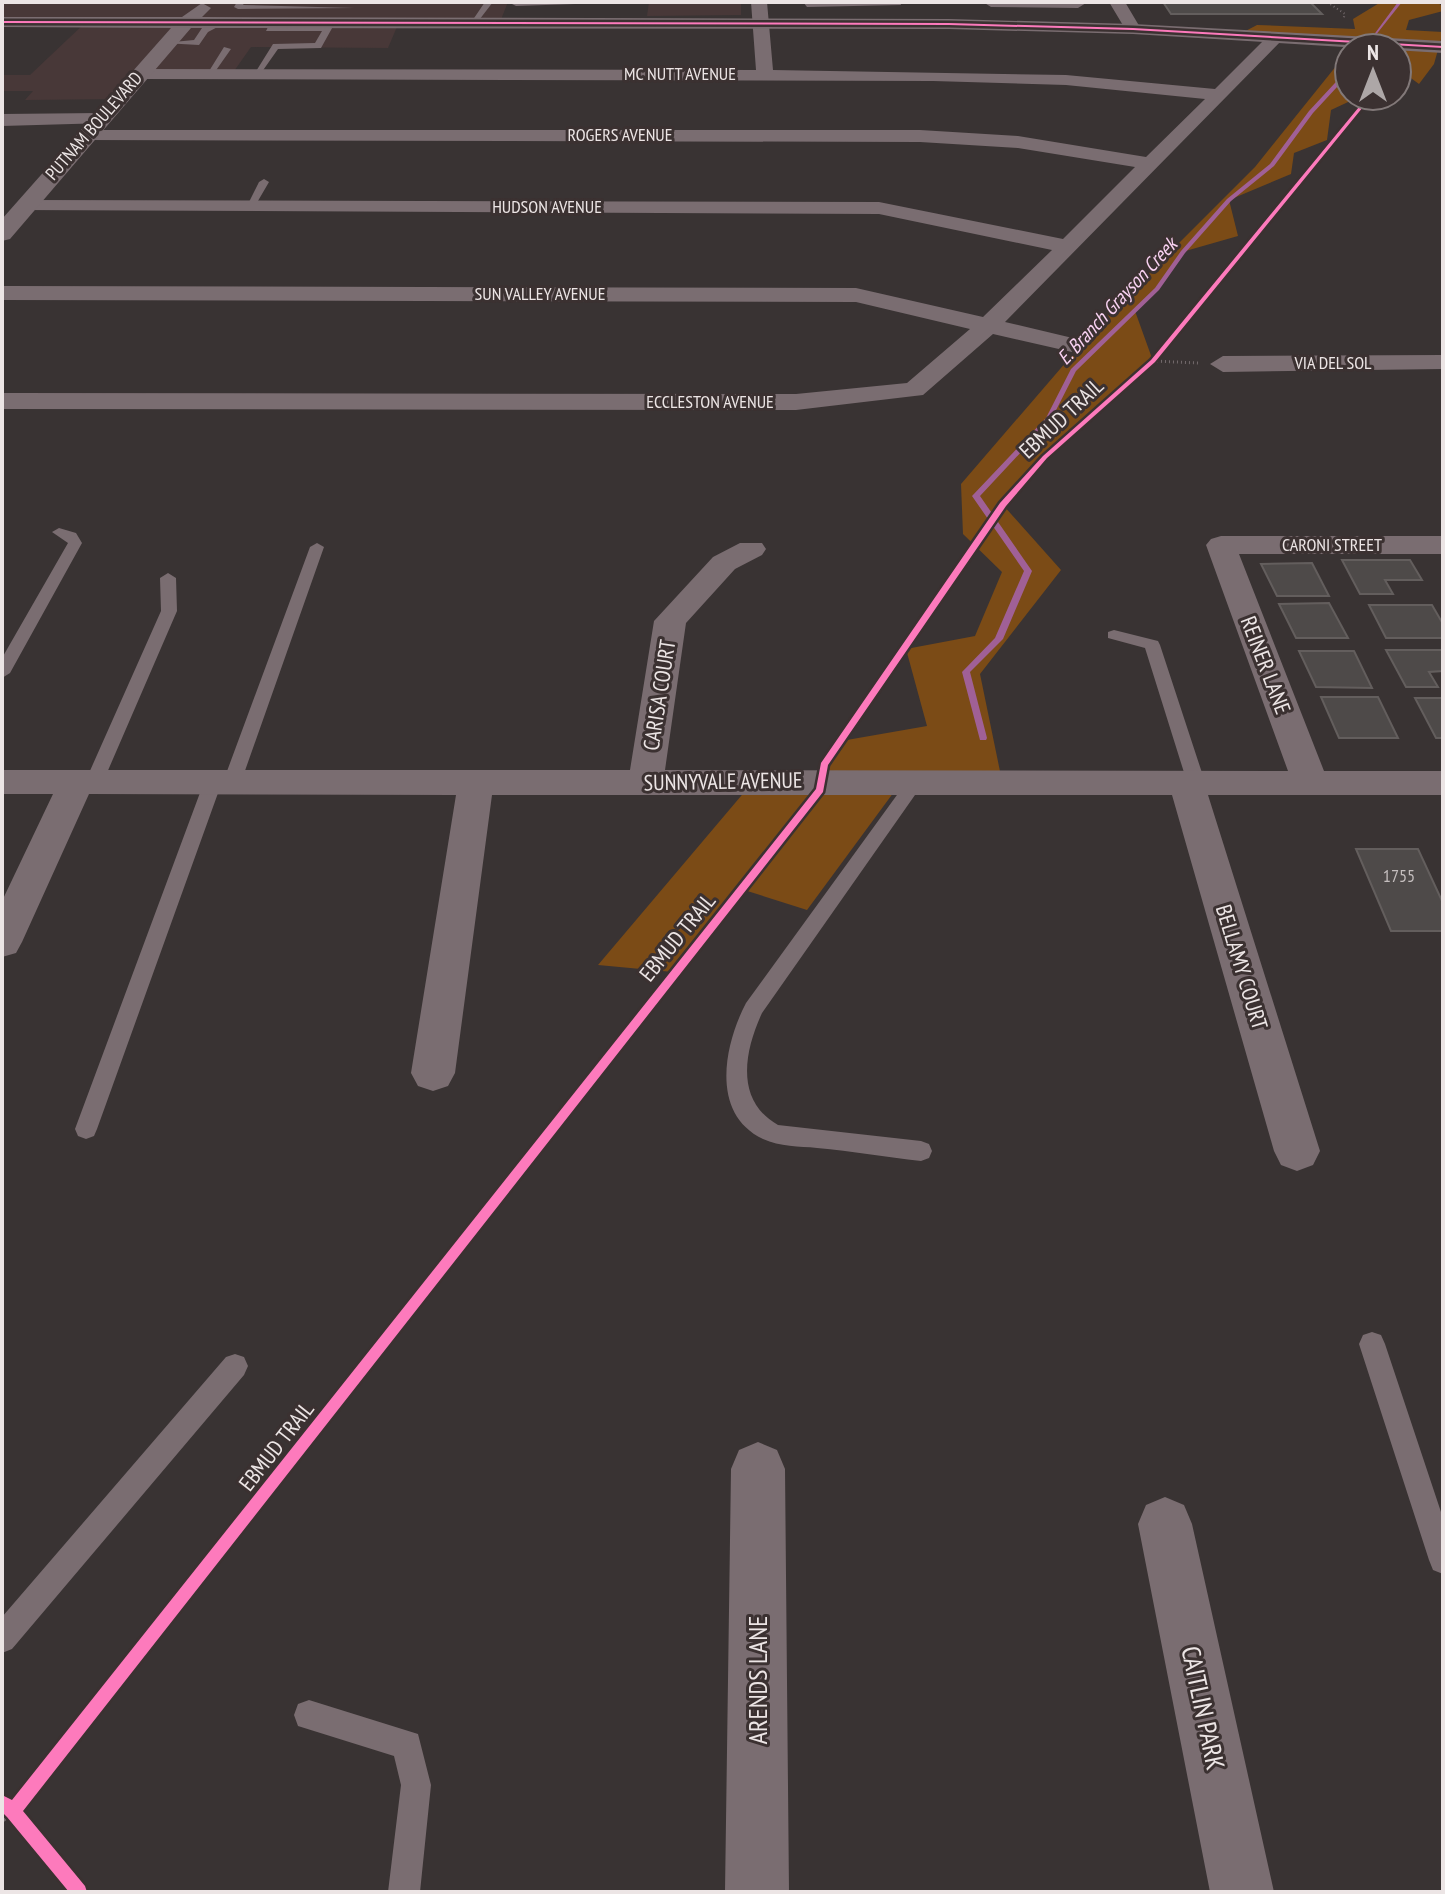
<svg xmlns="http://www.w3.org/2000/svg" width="1445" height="1894" font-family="'PT Sans Narrow',sans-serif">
  <rect width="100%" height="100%" fill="#393333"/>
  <path fill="#483838" d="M2,2H508L500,22H399L388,48L251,47L232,74H140L118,99L25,100L33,91H2V75H30L86,22H2Z
    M649,2H741V15L647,16Z"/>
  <path fill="#7b4b16" d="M1381,2H1437L1443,7V11L1409,20L1406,30L1443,32L1434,64L1419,84L1397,68V48H1351L1354,44L1236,36L1257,25L1355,29L1353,19Z
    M1349,50V96H1361L1331,110L1327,140L1294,153L1291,174L1229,200L1238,236L1182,252L1157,289L1135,311L1153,361L1045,457L1003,505L1061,570L980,674L1002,781H902L807,910L741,889L673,972L598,965L752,783L822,780L824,765L841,741L927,726L906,649L975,636L1002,572L963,534L961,484L1104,318L1255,167Z"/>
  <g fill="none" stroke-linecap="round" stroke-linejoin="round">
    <path fill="#a06096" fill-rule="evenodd" d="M1398,2H1402L1375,36H1373Z
      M1347,70H1349V74L1313,113L1274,166L1231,201L1185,253L1159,290L1076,371L1051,420L980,496L1032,571L1003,639L970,672L987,738L986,740H980L962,672L995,638L1024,571L972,496L1046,418L1071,369L1155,288L1181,251L1227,199L1270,164L1309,111Z"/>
  </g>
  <path fill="#4e4a49" stroke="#635e5d" stroke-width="2" d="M1163,2H1310L1322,14H1171Z
    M1342,560H1410L1422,580H1385L1393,594H1360Z
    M1312,563L1329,596H1277L1261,564Z
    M1329,603L1348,638H1296L1279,604Z
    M1369,605H1432L1443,624V638H1386Z
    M1386,650H1443V671L1429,672L1438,687H1406Z
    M1299,651H1354L1372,688L1316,687Z
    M1321,697H1378L1398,738H1339Z
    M1415,698H1443V738H1436Z
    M1356,849H1418L1443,903V931H1391Z"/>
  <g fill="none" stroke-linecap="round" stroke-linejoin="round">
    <path stroke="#72696b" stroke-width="2" stroke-dasharray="1 3" stroke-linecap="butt" d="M1327,2L1345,14L1343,20"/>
    <path stroke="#72696b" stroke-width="3" stroke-dasharray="1 3" stroke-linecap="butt" d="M1153,361L1198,363"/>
    <path stroke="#72696b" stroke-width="7" stroke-dasharray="3 9" stroke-linecap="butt" d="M2,1819L13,1811"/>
    <path fill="#7a6d71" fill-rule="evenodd" d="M237,2H245L243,5L355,8L238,9L234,7Z
      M485,2H493L476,24H470Z
      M515,2H572L575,4L516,6L512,4Z
      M803,2H900L901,5L807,7Z
      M222,19L229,21L208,32L199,45L163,43L194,40L202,28Z
      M272,19L279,21L275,27H324L329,19L336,21L321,48L278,49L259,76H253L273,44L315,43L322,31H266Z
      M224,47L231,49L212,76H206Z
      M264,179L269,182L255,206L246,208L259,182Z
      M59,528L76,533L82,543L10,673L2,678V658L68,543L52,532Z
      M317,543L324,547L241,782L238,786H226L223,782L310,547Z
      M168,573L176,578L177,611L103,782L100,786H88L85,782L161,611L160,578Z
      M1114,630L1158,641L1160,645L1205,782L1202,786H1190L1187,782L1145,648L1108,638V632Z
      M916,775L922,777L925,781L922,785L762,1013C744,1052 735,1101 778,1125L921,1141L929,1144L932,1151L929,1158L921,1161C886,1157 852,1151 817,1148C799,1146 780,1147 763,1139C710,1114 724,1045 746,1003L910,777Z
      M213,776L222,782L97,1129L94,1136L86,1139L78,1136L75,1129L204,782Z
      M1372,1332L1381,1335L1385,1344L1443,1518V1574L1433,1570L1429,1560L1359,1344L1363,1335Z
      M235,1354L244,1357L248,1366L244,1375L12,1649L2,1653V1617L226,1357Z
      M309,1700L418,1734L431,1785L420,1892H388L401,1785L394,1756L298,1726L294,1715L298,1704Z"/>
    <path fill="#7a6d71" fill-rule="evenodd" d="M751,2H767L773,70L1066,75L1215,89L1269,35H1281L1283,39L1005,322L1081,340L1084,345L1081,350L1072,352L993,334L923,395L796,410L2,409V393L796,394L907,383L970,329L856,302L2,300V286L856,288L983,317L1052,250L879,214L19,210L16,206L19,202L26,200L879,202L1063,239L1135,167L1018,148L920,142L87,140L80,138V130H920L1018,136L1146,157L1205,99L1066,85L933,81L140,79L131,74L140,69L756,70Z
      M983,2H1085L1086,3L1078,8L991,7Z
      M1109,2H1125L1141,29L1139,32H1127Z
      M100,113L107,115V123L2,126V114Z
      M1443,355V369L1223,372L1210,364L1223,356Z
      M1221,536H1443V554H1239L1324,771H1443V795H1208L1320,1151L1313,1165L1297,1171L1281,1165L1274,1151L1172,795H492L455,1073L448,1086L433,1091L418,1086L411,1073L456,795L89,794L22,942L16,953L2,957V901L53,794H2V770H630L654,621L713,557L740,543H762L766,549L762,555L735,569L686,623L665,770L1288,771L1206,545L1211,539Z
      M758,1442L777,1450L785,1469L789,1892H725L731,1469L739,1450Z
      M1165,1497L1184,1505L1192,1524L1274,1892H1210L1138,1524L1146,1505Z"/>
    <path fill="#7a6d71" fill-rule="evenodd" d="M202,3L211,8L202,17L949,19L1133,24L1443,41V53L1133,34L949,29L191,28L10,239L2,241V219L171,28L2,27V17H182Z"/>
    <defs>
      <path id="cycleway" d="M2,21L949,23L1133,28L1443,46V48L1133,30L949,25L2,23Z
        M1368,96H1372L1155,362L1047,458L1006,506L828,765L823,792L23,1811L85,1886L87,1892H69L7,1817L2,1812V1795L12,1800L816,789L821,763L1000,503L1043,456L1151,360Z"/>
    </defs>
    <use href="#cycleway" stroke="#3b3131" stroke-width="5"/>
    <use href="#cycleway" fill="#fd7abc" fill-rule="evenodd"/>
  </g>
  <g text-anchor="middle" stroke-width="6" stroke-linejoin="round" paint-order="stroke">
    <g font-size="18" fill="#ece5e5" stroke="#3b3131">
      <text x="680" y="80">MC NUTT AVENUE</text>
      <text transform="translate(94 126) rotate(-49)" y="6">PUTNAM BOULEVARD</text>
      <text x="620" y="141">ROGERS AVENUE</text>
      <text x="547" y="213">HUDSON AVENUE</text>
      <text x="540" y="300">SUN VALLEY AVENUE</text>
      <text x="1333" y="369">VIA DEL SOL</text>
      <text x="710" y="408">ECCLESTON AVENUE</text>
      <text x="1332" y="551">CARONI STREET</text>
    </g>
    <g font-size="18" fill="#c4bebe">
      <text x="1399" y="882">1755</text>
    </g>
    <g font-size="20" font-style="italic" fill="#f9d2f2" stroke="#3b3131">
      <text transform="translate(1117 301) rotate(-47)" y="7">E. Branch Grayson Creek</text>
    </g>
    <g font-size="22" fill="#ece5e5" stroke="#3b3131">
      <text transform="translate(1061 418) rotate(-43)" y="8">EBMUD TRAIL</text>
      <text transform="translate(1266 665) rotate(69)" y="8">REINER LANE</text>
      <text transform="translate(659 695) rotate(-81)" y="8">CARISA COURT</text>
      <text transform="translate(723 781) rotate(-1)" y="8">SUNNYVALE AVENUE</text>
      <text transform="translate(677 937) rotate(-51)" y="8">EBMUD TRAIL</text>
      <text transform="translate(1242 967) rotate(73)" y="8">BELLAMY COURT</text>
      <text transform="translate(276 1446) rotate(-52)" y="8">EBMUD TRAIL</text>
    </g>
    <g font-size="26" fill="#ece5e5" stroke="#3b3131">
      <text transform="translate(758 1680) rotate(-90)" y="9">ARENDS LANE</text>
      <text transform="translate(1203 1708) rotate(78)" y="9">CAITLIN PARK</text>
    </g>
  </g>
  <rect width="1445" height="1894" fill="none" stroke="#ece5e5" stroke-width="8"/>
  <g transform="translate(1373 72)"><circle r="38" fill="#3b3131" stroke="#827979" stroke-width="2"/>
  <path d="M0-6L14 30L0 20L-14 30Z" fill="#ada7a7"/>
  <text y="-12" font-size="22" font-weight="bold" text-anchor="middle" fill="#ece5e5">N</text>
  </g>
</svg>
